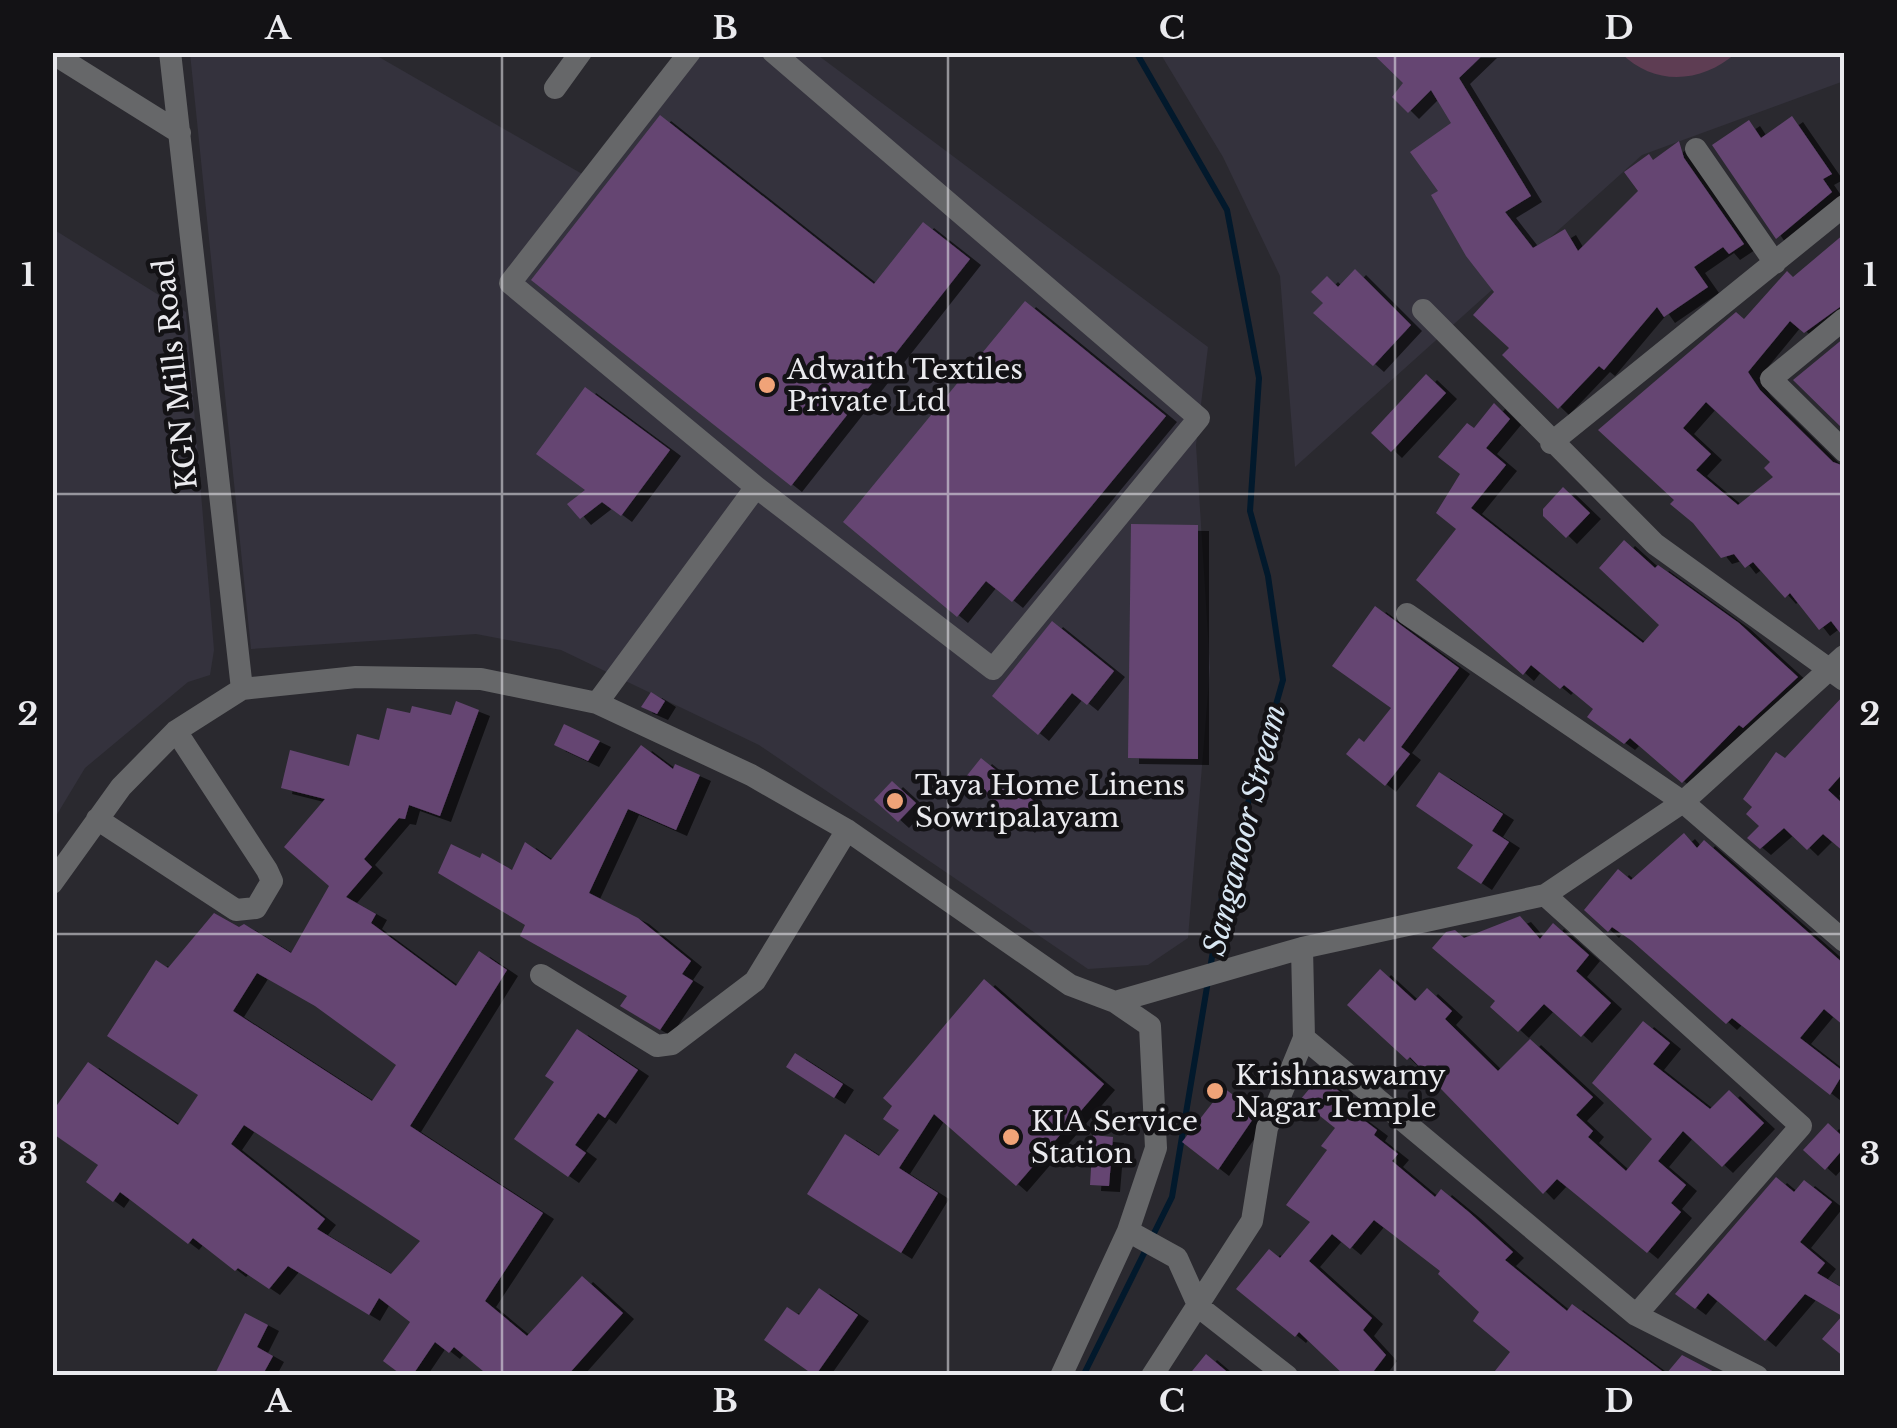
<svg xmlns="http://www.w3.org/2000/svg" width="1897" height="1428" font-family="'Libre Baskerville',serif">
  <defs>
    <filter id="shadow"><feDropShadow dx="11" dy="6" stdDeviation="0" flood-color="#0009"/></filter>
  </defs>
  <rect width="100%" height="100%" fill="#2a292f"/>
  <path fill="#34323d" d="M1844,52V81L1642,155L1295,467L1280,276L1223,157L1160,53Z
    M190,53H372L584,175L684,53H815L1208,347L1196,445L1210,668L1188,938L1148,965L1088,969L759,745L561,650L476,634L251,649Z
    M53,229L186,312L214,650L210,675L188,682L85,768L53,821Z"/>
  <path fill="#5e3d53" d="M1621,53H1736C1702,83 1655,87 1621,53Z"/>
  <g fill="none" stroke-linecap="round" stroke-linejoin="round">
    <path stroke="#02192c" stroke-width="6" d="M1136,52L1227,210L1259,378L1250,511L1268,576L1283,680L1223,891L1210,969
      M1083,1376L1172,1197L1208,981"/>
  </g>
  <path fill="#654572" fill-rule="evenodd" filter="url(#shadow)" d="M1371,52H1486L1459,78L1531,196L1505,212L1533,248L1565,229L1578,251L1638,191L1624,172L1649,154L1653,160L1679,141L1684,158L1744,244L1729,254L1723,247L1694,267L1708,287L1664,317L1657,307L1604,370L1599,366L1558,409L1502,355L1509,348L1473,315L1494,292L1466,256L1431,195L1438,191L1410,152L1451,123L1431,90L1408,113L1392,97L1403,83Z
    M660,115L874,284L923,222L970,259L791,486L531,280Z
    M1792,116L1832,174L1823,179L1832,192L1776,239L1712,145L1749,120L1761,138Z
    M1844,234V304L1804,333L1790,321L1748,372L1760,390L1833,462L1844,466V638L1831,621L1819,630L1790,593L1785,598L1753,562L1745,568L1734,554L1721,558L1693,523L1670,504L1674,500L1598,430L1736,312L1744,319L1787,271L1793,277ZM1706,402L1770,462L1764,468L1773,477L1738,505L1696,470L1711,454L1683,428Z
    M1355,269L1411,325L1373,366L1313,313L1323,303L1311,292L1327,276L1338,287Z
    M1025,301L1166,416L1012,602L986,581L957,617L843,522Z
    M1844,338V430L1793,380Z
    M1426,374L1446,393L1391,452L1371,433Z
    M585,387L670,450L621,516L602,502L580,519L567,504L585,490L536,454Z
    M1494,403L1510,419L1486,448L1506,465L1471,508L1643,643L1659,625L1599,568L1624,540L1655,568L1658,565L1739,623L1798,677L1743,728L1739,725L1682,783L1630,738L1624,744L1587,717L1593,709L1564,685L1560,689L1531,665L1523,675L1416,580L1456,529L1436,513L1460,474L1438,457L1467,423L1474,428Z
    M1563,487L1590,513L1566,538L1543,516V509Z
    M1131,524L1198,525V759L1128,758Z
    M1375,606L1459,668L1401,747L1410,754L1385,786L1346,754L1359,738L1364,742L1391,708L1332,666Z
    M1052,621L1114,671L1087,705L1072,693L1038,735L992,696Z
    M651,692L665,701L657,714L641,707Z
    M1844,695V772L1828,790L1844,805V852L1823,834L1807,850L1784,828L1760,849L1747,838L1759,826L1746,814L1752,807L1743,799L1776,752L1785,758Z
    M456,701L479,710L440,816L409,805L405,819L399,818L364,859L372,867L346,897L376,914L371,923L456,986L479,951L507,970L410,1126L543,1213L485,1301L527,1336L582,1276L623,1313L567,1376H489L454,1347L449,1353L435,1342L412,1376H403L383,1361L410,1322L379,1298L369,1315L288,1266L269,1289L238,1268L235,1271L193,1238L188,1244L120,1192L113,1202L86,1182L98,1165L52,1133V1112L88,1062L178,1125L198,1095L107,1036L156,960L168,968L214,913L239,927L244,924L291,953L329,886L284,847L325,799L281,788L290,750L349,766L357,734L379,740L387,708L410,713L412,706L451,715ZM257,973L315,1006L396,1065L372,1101L233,1011ZM244,1125L420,1241L391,1274L317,1229L325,1219L231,1144Z
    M564,724L600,741L588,761L554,745Z
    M641,745L673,769L675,764L700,775L676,830L628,809L589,893L638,918L691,961L682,974L693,981L660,1030L620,1006L627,996L520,936L525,925L438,873L451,844L480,858L482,853L512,870L525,842L551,860Z
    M981,758L1040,806L1024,827L965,778Z
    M1439,772L1503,814L1492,831L1509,842L1481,884L1457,868L1473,845L1416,806Z
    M892,781L916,803L898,822L874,800Z
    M1684,833L1697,848L1704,840L1844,964V1026L1824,1009L1800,1038L1844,1072L1830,1095L1732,1018L1726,1024L1632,941L1612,927L1608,932L1584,910L1618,869L1631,880Z
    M1520,916L1540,939L1553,923L1589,955L1576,971L1611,1003L1581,1037L1544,1004L1518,1032L1490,1007L1495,1001L1432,948L1446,932L1455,930L1464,938Z
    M1380,969L1415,1001L1427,988L1452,1011L1445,1019L1498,1071L1530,1039L1593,1097L1576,1115L1593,1131L1588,1137L1626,1171L1652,1139L1592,1083L1643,1021L1670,1043L1653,1064L1710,1109L1729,1090L1764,1123L1722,1167L1683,1131L1658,1161L1686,1185L1671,1203L1681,1212L1647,1253L1557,1179L1543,1194L1410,1057L1407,1060L1347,1005Z
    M984,979L1104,1084L1016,1186L934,1114L899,1168L938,1193L901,1253L807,1194L845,1134L879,1156L899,1130L883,1119L892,1106L883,1098Z
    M577,1029L638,1070L605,1118L598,1113L575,1145L586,1153L568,1177L514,1139L554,1082L545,1076Z
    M795,1053L843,1084L834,1098L786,1067Z
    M1320,1076L1349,1099L1344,1105L1377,1130L1374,1135L1398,1154L1392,1161L1435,1197L1441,1189L1470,1213L1513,1252L1505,1260L1567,1311L1572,1304L1666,1374L1682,1355L1722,1376H1491L1510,1352L1473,1321L1479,1312L1438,1274L1440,1271L1374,1220L1350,1249L1332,1234L1309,1261L1372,1318L1363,1330L1386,1355L1370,1376H1345L1299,1332L1295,1337L1236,1289L1269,1249L1280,1258L1310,1222L1286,1205L1327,1150L1321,1146L1335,1128L1300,1100Z
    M1224,1088L1257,1113L1218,1170L1182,1142Z
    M1828,1123L1844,1138V1148L1825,1170L1803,1150Z
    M1093,1135L1113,1137L1109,1186L1090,1185Z
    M1776,1177L1794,1192L1804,1180L1832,1202L1800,1242L1825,1263L1817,1273L1844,1289V1357L1822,1339L1842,1316L1805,1294L1765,1341L1708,1293L1695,1309L1675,1294Z
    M819,1288L858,1315L815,1376L764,1340L787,1307L799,1315Z
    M245,1313L268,1325L257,1347L273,1356L262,1376H214Z
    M1206,1354L1232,1376H1188Z"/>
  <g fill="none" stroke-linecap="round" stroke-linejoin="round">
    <path stroke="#666769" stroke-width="22" d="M170,52L242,689
      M690,52L510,283L756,487L993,669L1199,418L773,52
      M52,53L180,133
      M555,88L581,52
      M1696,149L1775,263
      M1423,310L1655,544L1844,680
      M1844,319L1771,379L1844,451
      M1551,443L1844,206
      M1407,614L1683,802L1844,941
      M597,703L756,487
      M97,819L236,910L256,908L272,881L267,870L176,731
      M52,883L121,787L176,731L242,689L356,677L481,679L597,703L751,775L847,830L1070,985L1115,1002L1302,948L1545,895L1683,802L1844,656
      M1545,895L1801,1126L1636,1315
      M1302,948L1304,1038L1636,1315L1757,1376
      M541,975L657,1046L672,1044L755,981L847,830
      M1128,1231L1177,1258L1199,1307L1287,1376
      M1061,1376L1128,1231L1156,1148L1150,1026L1115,1002
      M1152,1376L1252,1221L1267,1128L1304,1038"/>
  </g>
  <path fill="none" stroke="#eaeaee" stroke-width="2.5" stroke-opacity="0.55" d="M502,52V1376M948,52V1376M1395,52V1376M52,494H1844M52,934H1844"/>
  <g fill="#f0a378" stroke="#131215" stroke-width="4">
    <circle cx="767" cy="385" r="10"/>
    <circle cx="895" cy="801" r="10"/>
    <circle cx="1215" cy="1091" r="10"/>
    <circle cx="1011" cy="1137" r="10"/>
  </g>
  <g text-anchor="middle" stroke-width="9" stroke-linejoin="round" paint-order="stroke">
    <g font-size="28" fill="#eaeaee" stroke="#131215" text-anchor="start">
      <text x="787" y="379">Adwaith Textiles<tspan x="787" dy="32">Private Ltd</tspan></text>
      <text x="915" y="795">Taya Home Linens<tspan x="915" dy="32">Sowripalayam</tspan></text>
      <text x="1235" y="1085">Krishnaswamy<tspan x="1235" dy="32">Nagar Temple</tspan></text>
      <text x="1031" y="1131">KIA Service<tspan x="1031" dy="32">Station</tspan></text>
    </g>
    <g font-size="28" fill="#eaeaee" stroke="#131215">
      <text transform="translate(175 374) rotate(-96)" y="10">KGN Mills Road</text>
    </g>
    <g font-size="30" font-style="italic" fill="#d8e6f2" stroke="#131215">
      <text transform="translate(1245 830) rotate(-76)" y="10">Sanganoor Stream</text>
    </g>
  </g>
  <rect width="1897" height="1428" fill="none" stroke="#131215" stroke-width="110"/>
  <rect x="55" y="55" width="1787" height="1318" fill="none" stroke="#eaeaee" stroke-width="4"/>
  <g font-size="32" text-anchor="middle" font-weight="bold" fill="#eaeaee">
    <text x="278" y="39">A</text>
    <text x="725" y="39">B</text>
    <text x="1172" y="39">C</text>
    <text x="1619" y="39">D</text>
    <text x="28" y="286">1</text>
    <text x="1870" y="286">1</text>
    <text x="28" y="725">2</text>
    <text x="1870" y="725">2</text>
    <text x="28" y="1165">3</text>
    <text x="1870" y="1165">3</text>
    <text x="278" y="1412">A</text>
    <text x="725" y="1412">B</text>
    <text x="1172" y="1412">C</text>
    <text x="1619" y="1412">D</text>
  </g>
</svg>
